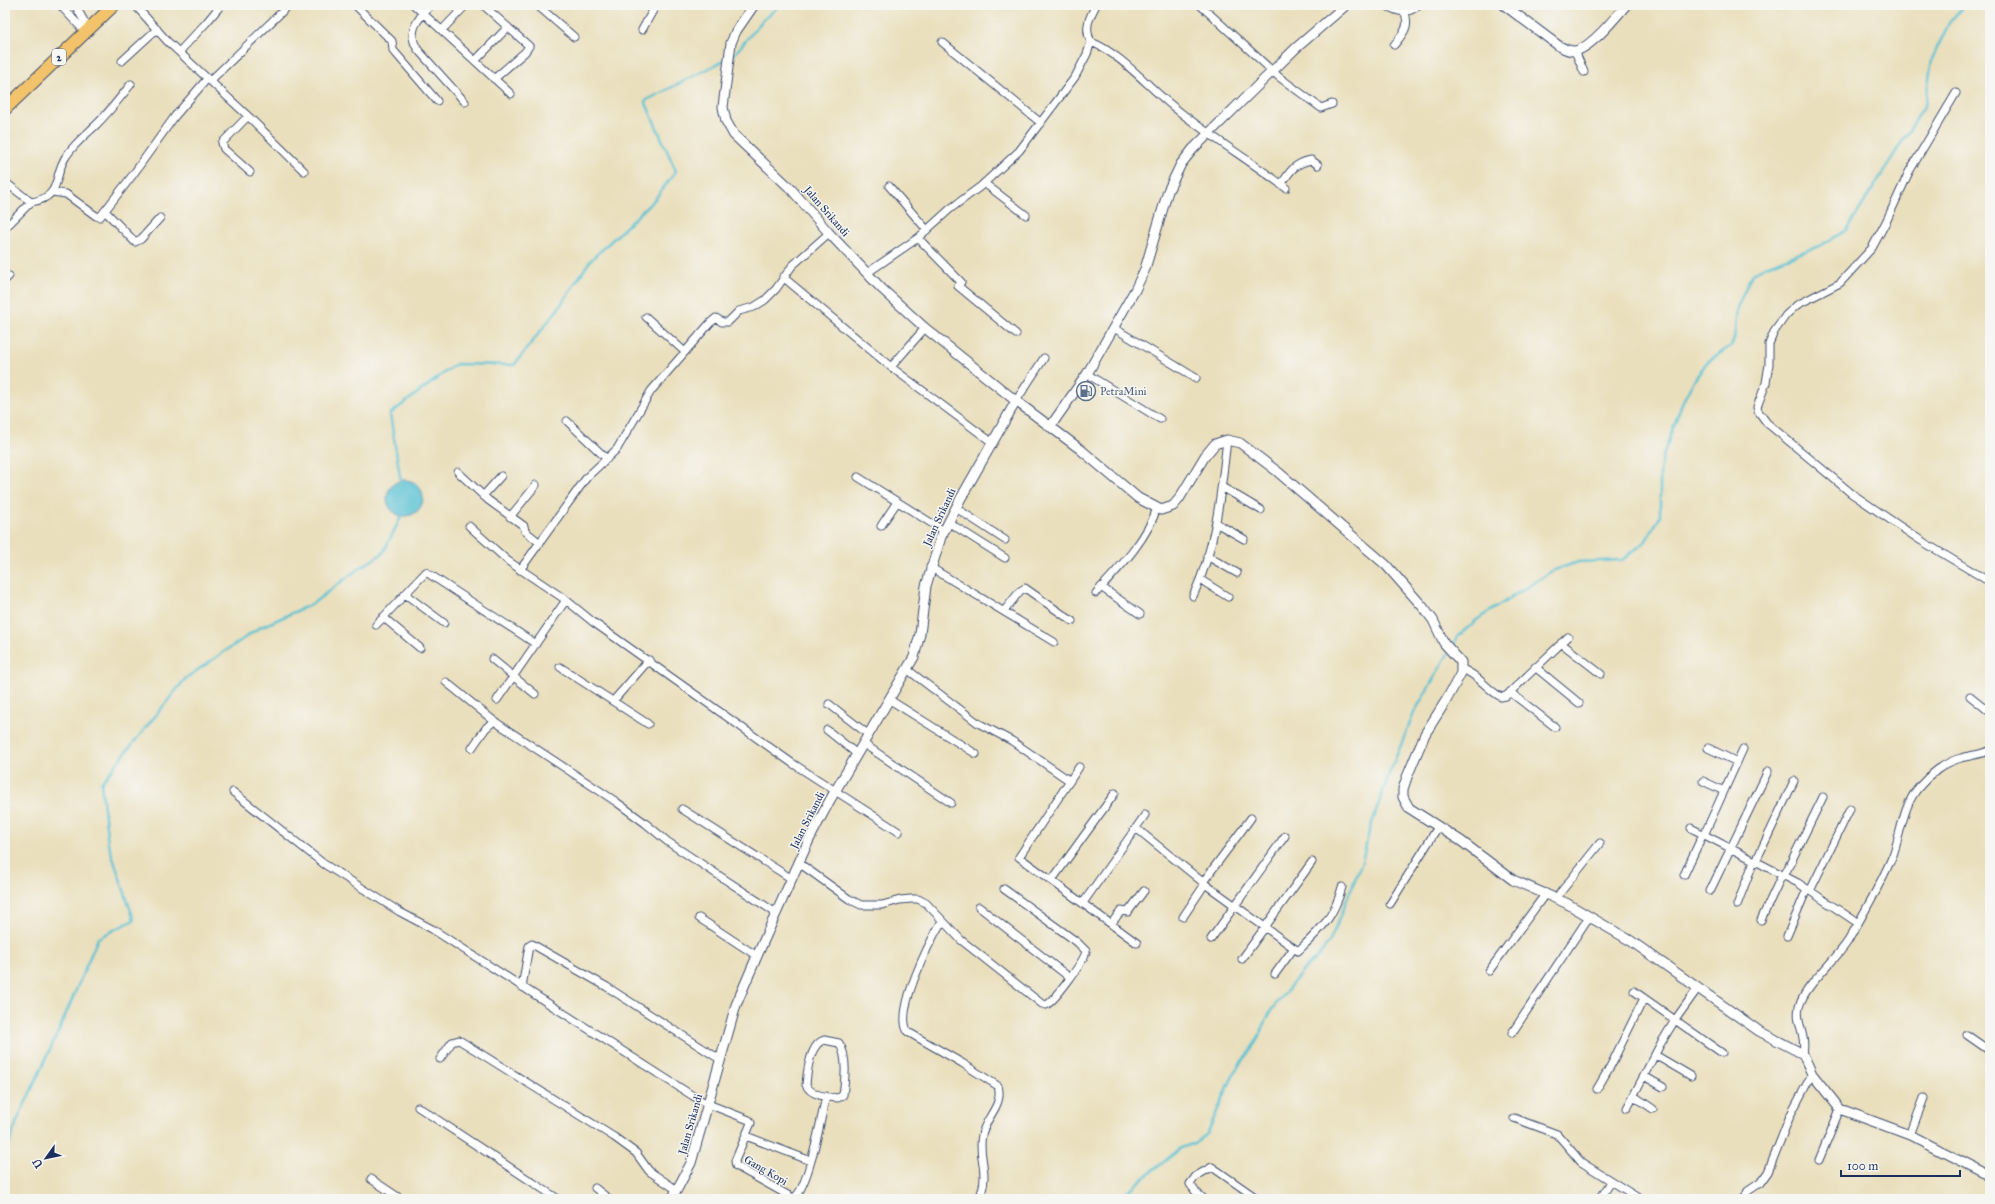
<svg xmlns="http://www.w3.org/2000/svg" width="1995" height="1204" font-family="'IM FELL Great Primer',serif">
  <rect width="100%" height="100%" fill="#f6f6f2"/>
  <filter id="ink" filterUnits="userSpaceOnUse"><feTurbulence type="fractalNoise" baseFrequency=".025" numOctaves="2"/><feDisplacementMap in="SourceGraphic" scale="8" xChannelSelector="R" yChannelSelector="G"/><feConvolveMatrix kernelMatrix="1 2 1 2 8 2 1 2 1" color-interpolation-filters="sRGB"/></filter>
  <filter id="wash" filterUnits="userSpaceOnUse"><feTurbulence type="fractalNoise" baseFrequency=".012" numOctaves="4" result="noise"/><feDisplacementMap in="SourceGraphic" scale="16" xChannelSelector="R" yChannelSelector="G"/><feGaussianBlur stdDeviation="0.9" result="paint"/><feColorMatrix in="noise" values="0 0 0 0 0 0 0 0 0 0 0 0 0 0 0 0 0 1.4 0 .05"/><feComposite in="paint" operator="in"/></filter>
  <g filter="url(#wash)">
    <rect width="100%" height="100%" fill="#eadfbc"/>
    <path fill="#58c1d4" stroke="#3a7899" d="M387 498a18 18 0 1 1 36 0a18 18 0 1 1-36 0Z"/>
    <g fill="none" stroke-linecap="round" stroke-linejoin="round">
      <path stroke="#58c1d4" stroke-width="2.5" d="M732,57L762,21L780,5
        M401,482L390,414L456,364L514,365L558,309L590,261L655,199L676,171L645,101L727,59
        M1452,648L1458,636L1478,619L1552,571L1578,562L1622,560L1645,542L1660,517V471L1663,456L1682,403L1693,382L1707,362L1731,346L1734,339L1737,308L1749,280L1753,273L1766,266L1819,246L1847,230L1925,105L1932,59L1949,23L1964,5
        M5,1156L17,1121L60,1028L98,938L134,920L108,843L101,783L186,678L259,628L312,604L354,572L383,553L403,513
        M1118,1199L1181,1148L1195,1143L1207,1134L1235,1071L1256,1042L1272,1009L1301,973L1321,953L1330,941L1362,862L1369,832L1389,774L1414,713L1449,652"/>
    </g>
  </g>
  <g filter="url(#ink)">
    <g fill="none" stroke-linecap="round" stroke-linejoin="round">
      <defs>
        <path id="minor" d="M60,5L86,33
          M75,5L89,30
          M135,5L167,41L248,116L304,171
          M355,5L392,41L393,50L437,101
          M414,5L511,94
          M431,5C418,18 405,33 419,51L465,102
          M483,5L529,46L525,52L494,79
          M537,5L574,37
          M1200,5L1279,77L1321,108L1332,104
          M442,30L466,5
          M642,30L656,5
          M942,42L1041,123
          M1091,42C1118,52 1147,85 1170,104C1207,135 1248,159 1286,188
          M1394,45C1403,34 1411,26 1404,11
          M1575,51L1584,72
          M179,52L206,23L221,5
          M122,61L157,29
          M475,61L508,27
          M210,81L289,5
          M1956,93L1909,172L1886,222L1872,248L1840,283L1797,305L1786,315L1774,332L1769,344V364L1766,383L1757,407L1758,411L1767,423L1851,493L1920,540L1990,582
          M248,116L222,143L224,149L250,172
          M5,182L31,202C64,197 52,175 67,155C75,143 87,134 97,124C110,111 120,98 131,84
          M984,183L1026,215
          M1281,185C1289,172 1295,163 1311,160L1318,165
          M889,186L927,230
          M52,192L66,194L96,216L100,217L132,176L175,116L207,79
          M105,211L135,242L141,239L160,218
          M5,228L31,202
          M918,238L961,282L958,286L1016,334
          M867,273L918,238L950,209L981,186L1019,151L1075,77L1087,54L1091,42C1084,28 1089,18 1096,5
          M783,277L891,367L993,443
          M5,280L9,276
          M646,317L685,352
          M1114,328L1196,378
          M891,367L925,328
          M1087,374L1160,419
          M1016,401L1044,358
          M567,421L607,459
          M458,472L488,500L524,526L525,531L540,543
          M858,477L944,531
          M1222,487L1261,510
          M483,496L501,476
          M956,508L1005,540
          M510,517L536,485
          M948,522L1005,558
          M1216,523L1244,539
          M469,526L508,561L566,600L593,622L689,690L792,763L899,832
          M881,526L897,502
          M1207,556L1237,573
          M930,567L1054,642
          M520,570L587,477L617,449L651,391L710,323L716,318L722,322H728L739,311L754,307L765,300L776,289L792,266L829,233
          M1201,580L1228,597
          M1101,587L1140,614
          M1096,593C1119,568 1146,541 1157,508
          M405,594L444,623
          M1193,596C1216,548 1221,492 1227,440
          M1004,611L1020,591L1025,588L1072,621
          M383,617L420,648
          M376,625L426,572L536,644
          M1561,643L1601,674
          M492,659L535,694
          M560,667L648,724
          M1535,667L1579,703
          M1462,669C1479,675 1486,689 1501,697L1506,696L1568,637
          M908,670L978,723L1012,741L1070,781
          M446,682L494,721L615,801L645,823L668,842L776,913
          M1510,692L1555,727
          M1970,696L1990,712
          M497,700L566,600
          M614,700L649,660
          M890,700L976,754
          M829,704L869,735
          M827,730L857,754
          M864,744L951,803
          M472,748L486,728L494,721
          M1708,748L1737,762
          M1079,767L1019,857L1137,943
          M1703,781L1724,791
          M233,792L324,864L400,912L432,929L693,1096L708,1104L749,1120L751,1123L735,1161L736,1166L793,1198C808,1192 822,1114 826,1096
          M682,809L792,879
          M1136,828L1205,884L1298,951C1320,930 1334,918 1342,887
          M1691,828L1798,883L1858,923
          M1704,835L1743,749
          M1756,861L1794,781
          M799,863L849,899L861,905H882L900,900L911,899H918L926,903L961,940L1042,1004L1046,1005C1054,1002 1085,960 1086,951L1077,942L1004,889
          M1684,875L1703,834
          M1784,876L1823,797
          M1052,880L1115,793
          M1203,882L1251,818
          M1710,891L1768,771
          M1810,891L1850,809
          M1556,898L1600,843
          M1083,903L1145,815
          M1390,904L1438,827
          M1737,905L1754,861
          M979,907L1069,977
          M1183,917L1205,884
          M699,918L757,956
          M1761,920L1782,875
          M942,921C930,941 894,1012 908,1032L962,1063L998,1086C1004,1106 985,1117 982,1135C977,1158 991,1171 979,1199
          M1111,924L1121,911L1128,912L1144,891
          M1787,936L1807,889
          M1211,939L1285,836
          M1242,959L1312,862
          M1489,971L1546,893
          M1275,974L1294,948
          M522,987L529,946L532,944L607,987L721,1060
          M1634,991L1722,1053
          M1512,1033L1589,917
          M1967,1035L1990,1051
          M824,1040L839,1043C848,1056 845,1080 843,1095L838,1098C828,1097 811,1096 806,1085C807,1072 810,1044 824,1040Z
          M1803,1054C1807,1034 1795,1023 1799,1007C1806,983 1834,963 1848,941C1864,913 1881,884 1893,855C1901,833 1903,805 1919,787C1929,775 1945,762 1961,758C1971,755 1981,755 1990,750
          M1655,1055L1691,1076
          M440,1059L452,1042L459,1040L614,1137L636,1153L649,1171L677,1190
          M1644,1076L1663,1087
          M1597,1089L1611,1065L1644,998
          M1634,1096L1653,1109
          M418,1107L558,1199
          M1627,1108L1661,1043L1675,1020L1698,988
          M1514,1118L1557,1134L1581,1162L1640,1199
          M1910,1135L1924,1098
          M746,1136L811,1161
          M1819,1160L1840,1109
          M371,1179L401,1199
          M595,1188L609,1199
          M1204,1199L1195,1191L1190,1184L1196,1176L1212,1167L1258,1199
          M1600,1199L1611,1182
          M1742,1199L1748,1191L1760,1183L1768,1172L1790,1116L1812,1074"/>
        <path id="tertiary" d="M1387,5C1398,11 1407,14 1417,5
          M1504,5L1559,46C1563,48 1568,51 1574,51C1589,50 1616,17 1626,5
          M1016,401L1080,449L1138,498L1161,510L1173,506L1179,499L1205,456L1215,444L1227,440L1240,443L1278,472L1386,565L1423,607L1433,620L1444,643L1461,662V673L1447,699L1425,734L1407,777L1403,789V797L1409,808L1461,841L1513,880L1566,903L1631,941L1759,1031L1803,1054L1812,1074L1840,1109L1910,1135L1990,1176
          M1050,427L1087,374L1135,290L1145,269L1168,191L1181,164L1193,149L1296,48L1346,5
          M672,1199L691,1163L736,1005L757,956L809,840L830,800L914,657L920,634L926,586L941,537L961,498L1016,401L925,328L881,288L829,233L791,189L734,135L726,121L723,107L731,43L736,31L754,5"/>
        <path id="trunk" d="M5,109L114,5"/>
      </defs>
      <use href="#minor" stroke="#3a496c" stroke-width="9"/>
      <use href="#tertiary" stroke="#3a496c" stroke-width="11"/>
      <use href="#trunk" stroke="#3a496c" stroke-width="14"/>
      <use href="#minor" stroke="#fff" stroke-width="7"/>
      <use href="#tertiary" stroke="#fff" stroke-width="9"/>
      <use href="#trunk" stroke="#f2c36a" stroke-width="12"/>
    </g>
  </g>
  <defs>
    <symbol id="fuel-ring" viewBox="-11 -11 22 22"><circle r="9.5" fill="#f6f6f2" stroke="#5c6f8a" stroke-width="1.5"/><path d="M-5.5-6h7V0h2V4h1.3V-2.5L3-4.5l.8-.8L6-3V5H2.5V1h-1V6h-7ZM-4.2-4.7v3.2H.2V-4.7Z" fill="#5c6f8a"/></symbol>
  </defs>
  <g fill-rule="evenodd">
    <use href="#fuel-ring" x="1075" y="380" width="22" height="22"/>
  </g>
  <g text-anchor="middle" stroke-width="3" stroke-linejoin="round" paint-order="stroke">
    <rect fill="#f6f6f2" stroke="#5d6b8a" stroke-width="1" x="52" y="49" width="14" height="16" rx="3"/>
    <g font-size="10" font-weight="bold" fill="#1b2f5e">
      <text x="59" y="61">2</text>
    </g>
    <g font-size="11" fill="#1b2f5e" stroke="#f6f6f2">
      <text transform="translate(827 211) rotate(49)" y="4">Jalan Srikandi</text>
      <text transform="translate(939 517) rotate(-65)" y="4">Jalan Srikandi</text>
      <text transform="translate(807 820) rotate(-63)" y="4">Jalan Srikandi</text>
      <text transform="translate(690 1124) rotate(-74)" y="4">Jalan Srikandi</text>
      <text transform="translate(766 1170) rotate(30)" y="4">Gang Kopi</text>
    </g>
    <g font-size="11" fill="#4e5e75" stroke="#f6f6f2" text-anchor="start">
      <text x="1100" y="395">PetraMini</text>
    </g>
  </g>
  <rect width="1995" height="1204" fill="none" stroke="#f6f6f2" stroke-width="20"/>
  <g transform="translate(46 1158) rotate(237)" stroke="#f6f6f2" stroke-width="3" paint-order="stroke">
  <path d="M0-3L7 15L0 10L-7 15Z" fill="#1b2f5e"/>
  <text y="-6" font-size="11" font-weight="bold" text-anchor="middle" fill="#1b2f5e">U</text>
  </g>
  <path d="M1841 1170v6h119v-6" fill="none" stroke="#1b2f5e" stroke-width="2"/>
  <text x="1847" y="1170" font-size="12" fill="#1b2f5e" stroke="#f6f6f2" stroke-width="3" paint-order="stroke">100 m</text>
</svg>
